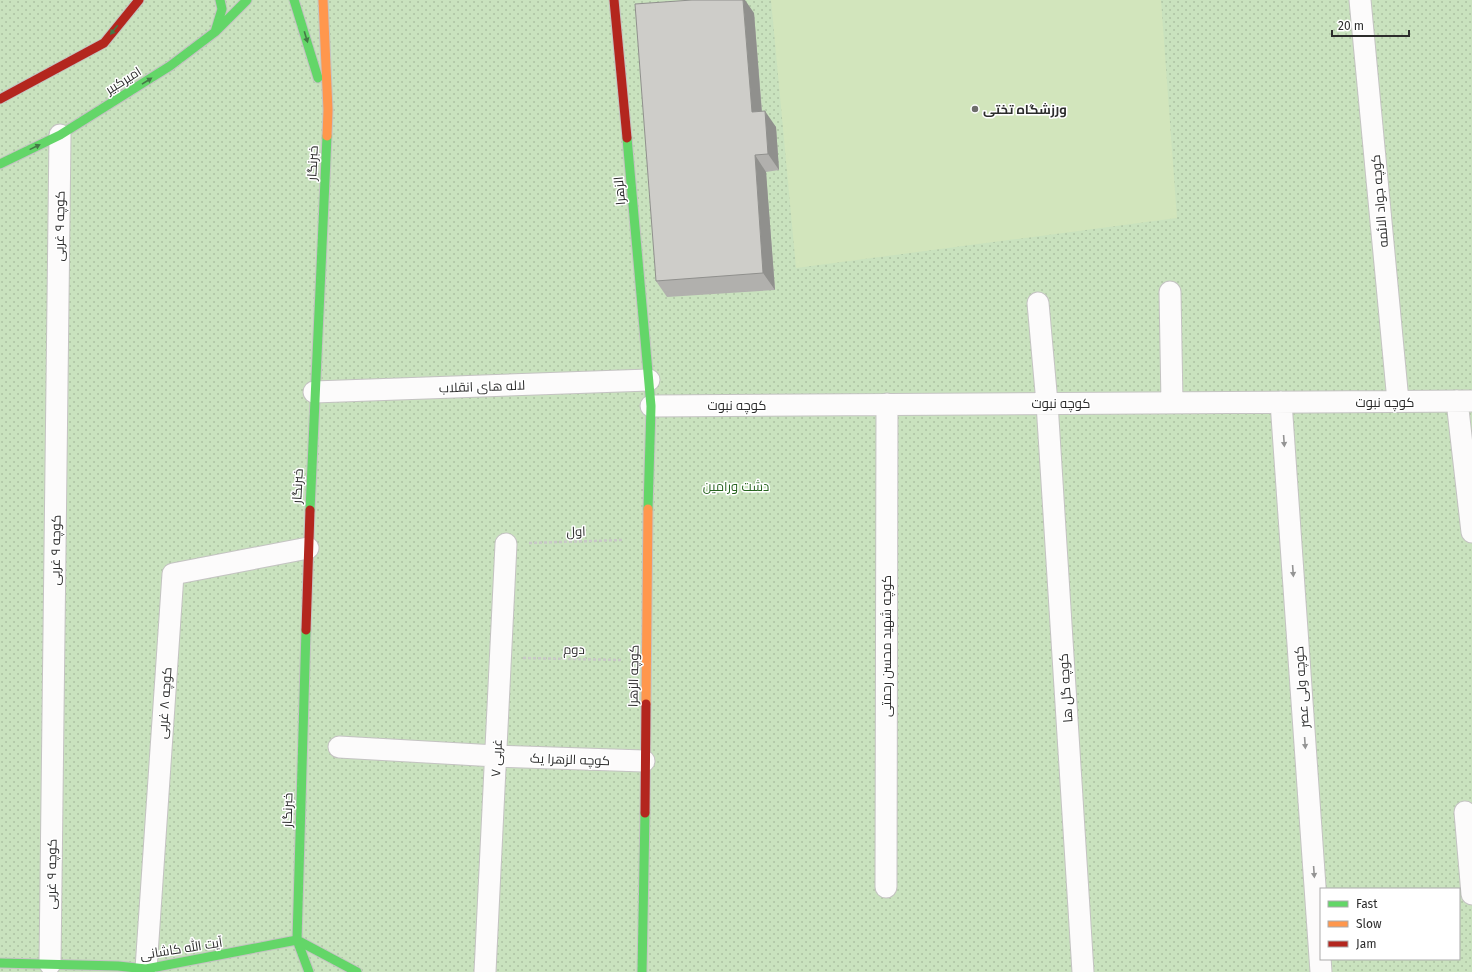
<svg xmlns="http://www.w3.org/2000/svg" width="1472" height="972" font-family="'Fira Sans',Cairo,sans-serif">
  <defs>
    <pattern id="park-dots" width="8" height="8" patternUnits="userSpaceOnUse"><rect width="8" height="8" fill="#c9e2be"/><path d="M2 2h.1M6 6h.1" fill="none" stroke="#adc2a3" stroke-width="1.8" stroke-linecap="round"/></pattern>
  </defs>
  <rect width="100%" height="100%" fill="#e9e7e2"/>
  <path fill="url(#park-dots)" fill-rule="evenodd" d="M0,0H1472V972H0ZM1321,889H1459V959H1321Z"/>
  <path fill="#d2e5bc" d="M771,0H1161L1177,218L796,268Z"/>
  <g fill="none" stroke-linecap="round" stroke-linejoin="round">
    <defs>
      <path id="street" d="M1360,0L1398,401
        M1170,292L1172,403
        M1038,303L1047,403L1083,972
        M314,392L649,380
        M1457,401L1472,532
        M1281,402L1321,972
        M651,406L1472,401
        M339,747L496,756L644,761
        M1465,812L1472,894
        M886,887L887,404
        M50,964L60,135
        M146,969L173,574L308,548
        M485,972L506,544"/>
      <path id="fast" d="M294,0L318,78
        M215,32L222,9L220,0
        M627,138L651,406L648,509
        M0,164L60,135L170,66L215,32L247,0
        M310,510L327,136
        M306,630L297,940L309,972
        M0,963L118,966L146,969L297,940L357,972
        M642,972L645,813"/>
      <path id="slow" d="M323,0L328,110L327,136
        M646,704L648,509"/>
      <path id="jam" d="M614,0L627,138
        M0,99L104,43L139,0
        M306,630L310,510
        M645,813L646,704"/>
    </defs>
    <use href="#street" stroke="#c4c3c2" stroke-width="23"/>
    <use href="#fast" stroke="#c4c3c2" stroke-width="11"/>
    <use href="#slow" stroke="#c4c3c2" stroke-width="11"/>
    <use href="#jam" stroke="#c4c3c2" stroke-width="11"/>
    <path stroke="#c8c8c7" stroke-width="2.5" stroke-dasharray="3 2" stroke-linecap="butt" d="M529,543L622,540
      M523,658L622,660"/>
    <use href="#street" stroke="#fcfbfb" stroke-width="21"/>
    <use href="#fast" stroke="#63d668" stroke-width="9"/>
    <use href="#slow" stroke="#ff974d" stroke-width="9"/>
    <use href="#jam" stroke="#b3261e" stroke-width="9"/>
  </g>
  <path fill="#b1b0ad" d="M754,13L762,111L776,127L779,170L766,172L775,290L667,297L656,281Z"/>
  <path fill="#90908d" d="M743,0H745L754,13L763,128L752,112Z
    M765,111L776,127L779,170L768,154Z
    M755,155L766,172L775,290L763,273Z"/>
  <path fill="#cecdc9" stroke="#90908d" d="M692,0H743L752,112L765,111L768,154L755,155L763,273L656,281L635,4Z"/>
  <defs><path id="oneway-solid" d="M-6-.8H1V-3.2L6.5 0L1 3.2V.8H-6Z"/></defs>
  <g fill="#457847">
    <use href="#oneway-solid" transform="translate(114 30) rotate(129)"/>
    <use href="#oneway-solid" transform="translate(306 37) rotate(73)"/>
    <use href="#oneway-solid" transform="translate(147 81) rotate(-32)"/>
    <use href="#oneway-solid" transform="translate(35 147) rotate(-26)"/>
  </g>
  <g fill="#949494">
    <use href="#oneway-solid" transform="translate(1284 441) rotate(86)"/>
    <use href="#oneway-solid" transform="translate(1293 571) rotate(86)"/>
    <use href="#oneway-solid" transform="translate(1305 743) rotate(86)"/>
    <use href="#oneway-solid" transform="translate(1314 872) rotate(86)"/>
  </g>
  <circle fill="#6e6d6c" stroke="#fff" stroke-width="1.5" cx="975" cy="109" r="4"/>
  <g text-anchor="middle" stroke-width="3" stroke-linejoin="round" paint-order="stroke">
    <g font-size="13" fill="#2c2c2c" stroke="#fff">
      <text transform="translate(123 80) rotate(-32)" y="5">امیرکبیر</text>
      <text transform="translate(312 163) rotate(-87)" y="5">خبرنگار</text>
      <text transform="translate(619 191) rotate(-95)" y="5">الزهرا</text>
      <text transform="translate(1379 201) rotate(-95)" y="5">کوچه جواد الائمه</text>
      <text transform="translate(59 226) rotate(-89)" y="5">کوچه ۹ غربی</text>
      <text transform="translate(482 386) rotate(-2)" y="5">لاله های انقلاب</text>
      <text x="1385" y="407">کوچه نبوت</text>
      <text x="1061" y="408">کوچه نبوت</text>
      <text x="737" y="410">کوچه نبوت</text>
      <text transform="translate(297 486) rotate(-87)" y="5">خبرنگار</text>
      <text transform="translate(576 531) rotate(-2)" y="5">اول</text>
      <text transform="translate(55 550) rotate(-89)" y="5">کوچه ۹ غربی</text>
      <text transform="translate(886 646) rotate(-90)" y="5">کوچه شهید محسن رحمتی</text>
      <text transform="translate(574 649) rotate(1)" y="5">دوم</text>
      <text transform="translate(633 676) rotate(-89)" y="5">کوچه الزهرا</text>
      <text transform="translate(1301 687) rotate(-94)" y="5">کوچه ولی عصر</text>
      <text transform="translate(1065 688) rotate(-94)" y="5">کوچه گل ها</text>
      <text transform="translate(164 703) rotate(-86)" y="5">کوچه ۸ غربی</text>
      <text transform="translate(496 758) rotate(-87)" y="5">۷ غربی</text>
      <text transform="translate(570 759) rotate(2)" y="5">کوچه الزهرا یک</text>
      <text transform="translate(287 810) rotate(-88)" y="5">خبرنگار</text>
      <text transform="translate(51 874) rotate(-89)" y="5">کوچه ۹ غربی</text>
      <text transform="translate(181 948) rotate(-9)" y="5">آیت الله کاشانی</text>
    </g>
    <g font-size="13" font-weight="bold" fill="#2c2c2c" stroke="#fff" text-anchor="start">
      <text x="983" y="114">ورزشگاه تختی</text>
    </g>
    <g font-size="13" fill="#286421" stroke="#fff">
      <text x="736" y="491">دشت ورامین</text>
    </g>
  </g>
  <rect x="1320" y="888" width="140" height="72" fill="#ffffff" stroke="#ababab"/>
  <rect x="1328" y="901" width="20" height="6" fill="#63d668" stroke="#ababab"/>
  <text x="1356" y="908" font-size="12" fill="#2c2c2c">Fast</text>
  <rect x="1328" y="921" width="20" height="6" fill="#ff974d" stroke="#ababab"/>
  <text x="1356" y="928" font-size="12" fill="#2c2c2c">Slow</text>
  <rect x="1328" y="941" width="20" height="6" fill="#b3261e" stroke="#ababab"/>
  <text x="1356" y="948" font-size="12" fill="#2c2c2c">Jam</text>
  <path d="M1332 30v6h77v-6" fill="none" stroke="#2c2c2c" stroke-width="2"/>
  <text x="1338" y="30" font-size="12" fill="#2c2c2c" stroke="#ffffff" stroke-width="3" paint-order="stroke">20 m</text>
</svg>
